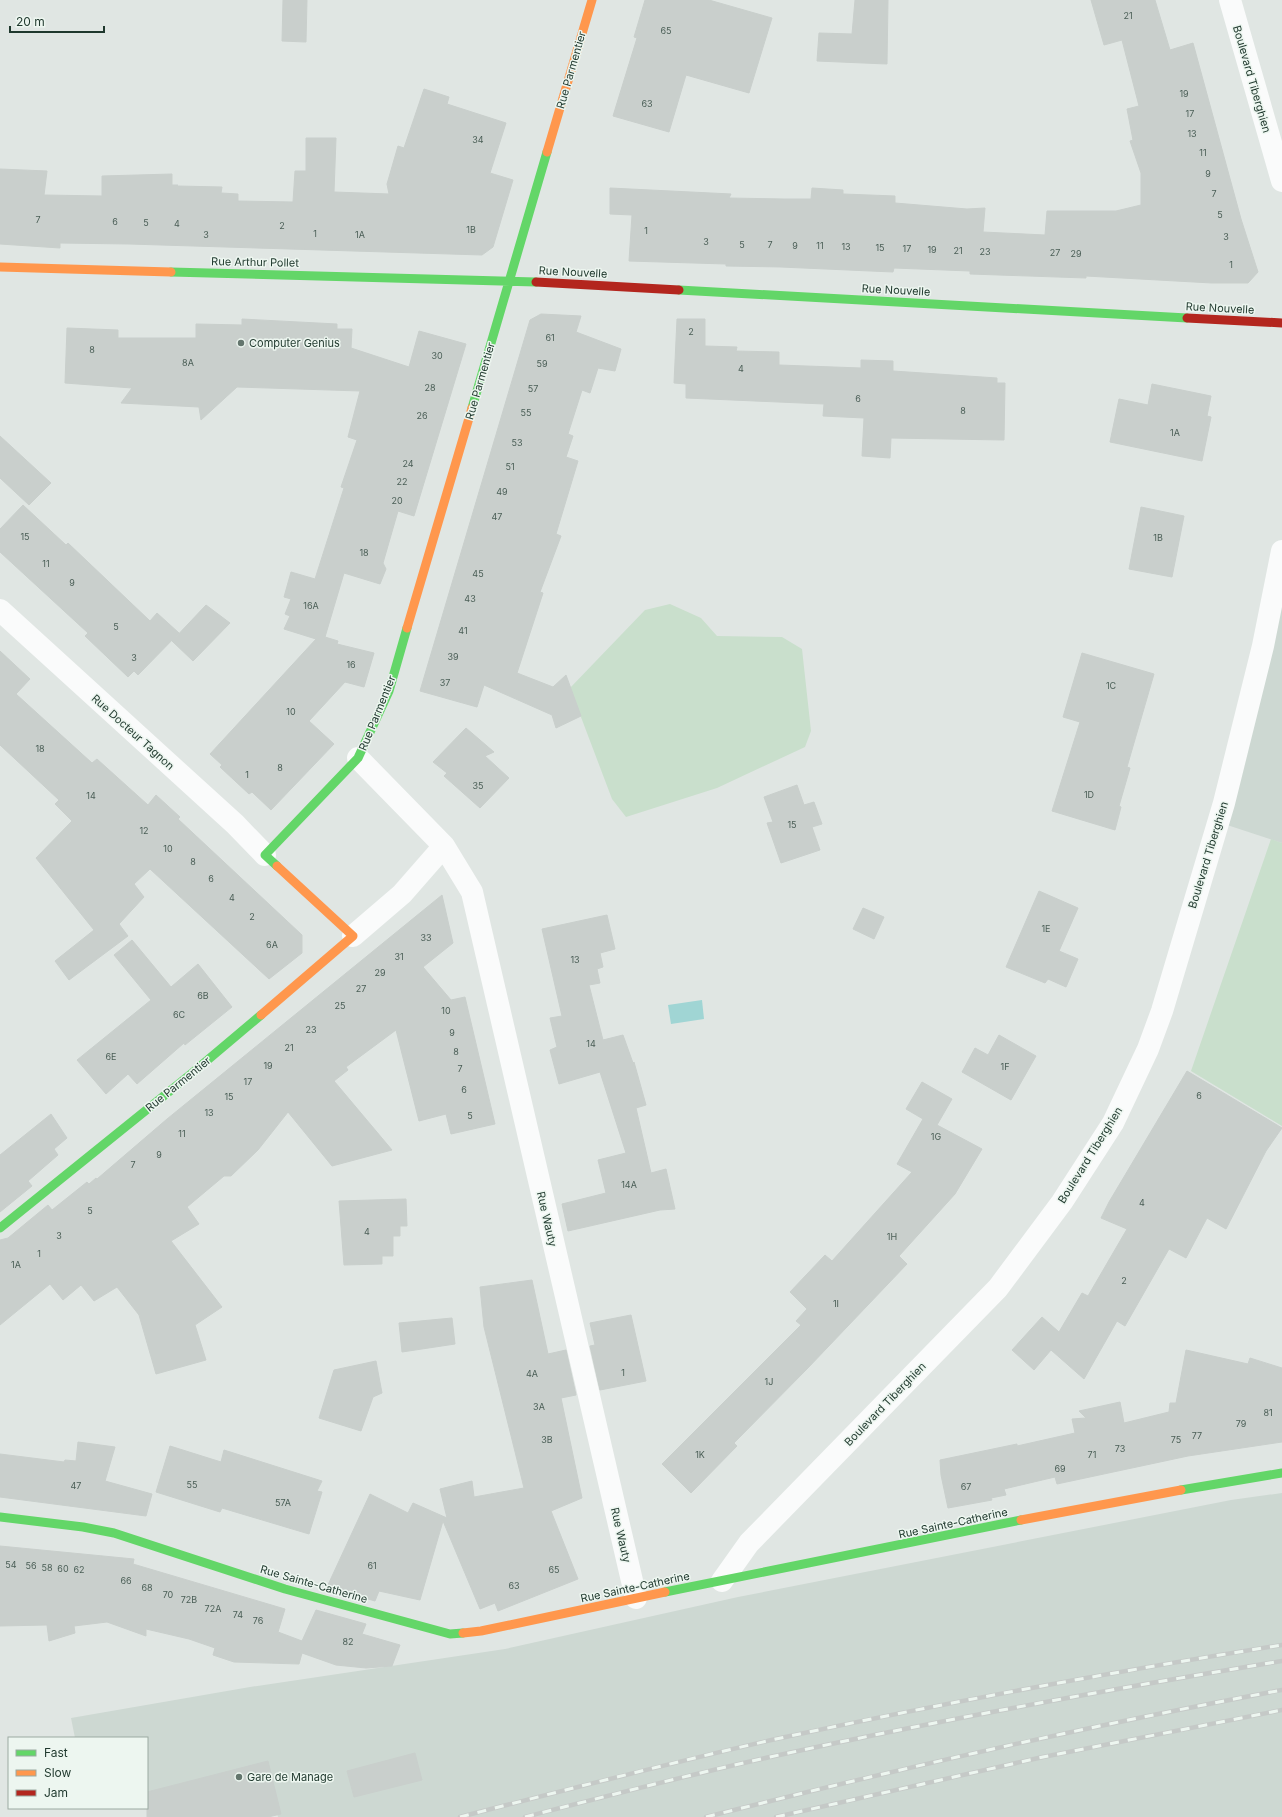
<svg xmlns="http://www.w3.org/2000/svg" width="1282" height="1817" font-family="Inter,sans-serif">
  <rect width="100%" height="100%" fill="#e0e6e3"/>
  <path fill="#cdd8d2" d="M1282,551V843L1218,822Z
    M1282,1493V1817H278L265,1765L147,1796V1738H75L71,1718L250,1687L505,1649L738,1597L1231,1500Z"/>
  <path fill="#c9dfcc" d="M670,604L701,618L717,636L782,637L802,649L811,731L805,747L717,788L626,817L612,799L570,688L645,610Z
    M1271,839L1282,843V1126L1191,1071Z"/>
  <path fill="#a0d5d4" d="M702,1000L704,1019L671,1024L668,1005Z"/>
  <path fill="#c9cfcc" stroke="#c9cfcc" d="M283,0H307L306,42L282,41Z
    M645,0H709L772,18L749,93L686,75L669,132L613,116L637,38L634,37Z
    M855,0H888L887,64L817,61L819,33L852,34Z
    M1091,0H1155L1170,50L1193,43L1241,219L1258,272L1248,283H1212L1086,276V278L970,274V271L894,268L893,272L781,267L726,266V264L629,261L632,215L610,214V188L731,194L729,198L784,199H811L812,188L843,190V194L895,196V203L967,209L985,208L983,232L1045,235L1047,211H1116L1141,205V173L1130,141L1133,140L1127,109L1139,106L1122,40L1104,45Z
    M424,89L449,97L447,104L506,123L490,173L513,180L493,247L482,255L129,244L60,243V248L0,244V169L47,171L44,195L102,196V176L172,174V185H178L177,186L222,187L221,193L238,194V201L293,202L295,171H306V138H336L334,192L389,194L387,184L398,146L404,148Z
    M541,314L581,316L576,332L621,349L615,371L598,368L590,393L582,390L568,434L573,436L566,457L578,461L556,534L561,536L540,592L543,593L517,673L553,687L566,675L581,716L556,728L552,715L484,685L477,707L420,691L530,320Z
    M242,319L337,324V329H352L351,348L409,367L419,331L466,344L414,516L398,511L383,563L386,569L380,584L344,573L325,637L338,641L337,644L374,653L364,687L345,682L309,721L334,744L271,810L252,792L249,794L220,767L222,765L210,754L316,639L284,629L290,616L285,614L291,599L284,597L291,572L315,579L344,488L341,487L357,440L348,437L360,391L237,387L201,420L199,407L121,403L132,388L65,383L67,328L118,330V338H196V324L242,325Z
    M677,319H705V346L737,347L736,351L779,352V365L861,368V360L893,361V371L997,378V383H1005L1004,440L891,438L890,458L862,456L864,418L823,416L824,404L686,398V384L674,383Z
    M1152,384L1211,396L1207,416L1211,417L1202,461L1110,442L1119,399L1148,405Z
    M0,436L51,483L29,505L0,478Z
    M23,505L66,545L68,543L150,621L157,613L179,633L138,675L134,671L128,677L85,636L88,633L0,552V529Z
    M1141,507L1184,516L1172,577L1129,569Z
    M206,605L230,623L193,661L172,641Z
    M0,651L30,679L16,694L92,763L97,759L148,805L156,795L180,817L178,819L302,935V953L269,979L150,869L134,884L144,897L119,924L128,936L69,980L55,961L94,930L36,858L72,821L55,804L59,800L0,745Z
    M1082,653L1154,674L1127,767L1130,768L1119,806L1121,807L1115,830L1052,811L1080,722L1063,717Z
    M466,728L494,752L485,756L509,778L480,808L444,776L447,773L433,762Z
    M797,785L804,805L814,802L822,824L812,827L820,850L781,863L767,823L773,822L764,797Z
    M1039,891L1078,908L1059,951L1078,959L1066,987L1048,979L1045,983L1006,967Z
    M442,895L453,943L423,967L451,1000L465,997L495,1124L451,1134L446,1114L419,1121L396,1030L346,1067L348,1070L334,1081L392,1150L332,1166L288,1112L258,1150L231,1176H224L187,1207L199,1224L171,1241L222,1307L195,1325L206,1360L156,1374L139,1315L117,1287L94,1301L81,1285L63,1300L50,1284L0,1325V1240L8,1238L48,1205L52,1210L87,1182L89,1184L96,1178L97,1179L167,1119Z
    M863,908L884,917L874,939L853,929Z
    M607,915L615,949L600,953L603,967L597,969L600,983L589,985L603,1040L623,1035L633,1063L634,1062L646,1105L636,1108L651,1173L666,1169L675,1209L660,1210L568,1231L562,1204L606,1193L598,1160L626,1153L600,1072L559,1084L550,1050L557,1047L550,1018L562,1016L542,929Z
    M132,940L171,987L198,964L232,1007L185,1045L184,1043L137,1084L128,1074L106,1094L77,1060L151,1000L114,955Z
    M999,1035L1036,1056L1011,1100L962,1072L975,1048L988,1055Z
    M1187,1071L1282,1128L1266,1151L1226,1229L1207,1218L1186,1258L1169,1249L1125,1326L1117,1321L1084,1379L1051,1350L1034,1370L1012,1350L1042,1317L1059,1332L1082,1293L1088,1296L1127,1229L1101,1218L1109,1202Z
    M922,1082L952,1099L937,1125L982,1149L955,1194L899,1256L907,1264L807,1369L734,1443L737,1446L691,1493L662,1464L801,1325L796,1321L807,1309L790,1292L825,1255L832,1261L912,1172L897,1164L923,1119L906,1109Z
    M51,1114L67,1138L54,1149L58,1155L28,1181L32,1186L0,1212V1155Z
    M406,1199L407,1226H400V1236H393V1256H382V1264L344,1265L339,1201Z
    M532,1280L548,1354L566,1350L576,1395L561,1398L582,1498L551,1511L578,1579L498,1611L495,1603L480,1609L443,1521L420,1600L379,1591L375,1601L327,1587L370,1494L408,1513L413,1503L447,1518L440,1489L472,1481L474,1497L524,1488L484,1327L480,1287Z
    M631,1315L646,1381L600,1390L590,1346L595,1345L590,1323Z
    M452,1318L455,1344L402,1352L399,1323Z
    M1186,1350L1248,1364L1250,1358L1282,1368V1442L1188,1456L1057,1484L1055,1477L1004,1489L1006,1495L991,1498L992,1500L948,1508L941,1475L940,1460L1017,1444V1446L1075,1433L1072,1419L1086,1418L1079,1411L1120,1402L1124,1423L1169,1412L1170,1403H1176Z
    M376,1361L382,1393L373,1397L361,1431L319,1418L334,1370Z
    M78,1442L115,1447L105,1481L152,1494L146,1516L0,1497V1454L64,1462L65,1460L76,1461Z
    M170,1446L221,1462L224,1450L322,1481L317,1491L322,1492L309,1534L222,1508L220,1512L156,1492Z
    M0,1546L134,1559L133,1564L285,1609L278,1632L302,1641L316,1610L366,1624L362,1634L400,1645L392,1666L366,1668L336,1665L302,1653L299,1664L234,1662L213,1655L215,1648L189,1639L146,1629V1636L107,1622L74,1626L75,1633L49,1641L47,1625L0,1626Z
    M415,1753L422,1780L354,1797L347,1771Z
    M268,1761L281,1814L268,1817H147V1792Z"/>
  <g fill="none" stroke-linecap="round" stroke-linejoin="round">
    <path stroke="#fafbfb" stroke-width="22" d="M1230,0L1282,181
      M0,610L235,824L265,855
      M358,758L444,846L472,892L636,1598
      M353,936L402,894L444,846
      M722,1581L749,1543L998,1288L1062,1202L1113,1123L1148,1049L1162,1011L1224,803L1263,646L1282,551"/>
    <path stroke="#63d668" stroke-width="9" d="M171,272L536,282
      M679,290L1187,318
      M472,408L547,152
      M277,866L265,855L358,758L389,691L407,628
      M0,1228L191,1074L261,1015
      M1181,1490L1282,1473
      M0,1517L83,1527L114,1533L285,1589L450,1634L463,1633
      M665,1592L1021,1520"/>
    <path stroke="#ff974d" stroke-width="9" d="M547,152L592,0
      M0,267L171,272
      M407,628L472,408
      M261,1015L353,936L277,866
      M1021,1520L1181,1490
      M463,1633L481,1631L665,1592"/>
    <path stroke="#b3261e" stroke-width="9" d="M536,282L679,290
      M1187,318L1282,323"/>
    <defs>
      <path id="rail" d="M460,1817C565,1790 670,1763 776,1739C943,1703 1112,1672 1282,1645
        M525,1817C607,1796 688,1775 770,1757C940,1720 1111,1689 1282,1661
        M706,1817C897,1769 1088,1726 1282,1690
        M776,1817L1043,1757L1282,1710"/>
    </defs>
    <use href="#rail" stroke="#c5c9c7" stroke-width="4.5"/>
    <use href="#rail" stroke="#edf6f0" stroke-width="3" stroke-dasharray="9" stroke-linecap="butt"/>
  </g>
  <g fill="#63756d" stroke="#edf6f0" stroke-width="1.5">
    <circle cx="241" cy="343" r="4"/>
    <circle cx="239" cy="1777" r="4"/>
  </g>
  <g text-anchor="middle" stroke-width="3" stroke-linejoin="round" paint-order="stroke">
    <g font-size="9" fill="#4a5e56">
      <text x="1128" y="19">21</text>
      <text x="666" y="34">65</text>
      <text x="1184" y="97">19</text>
      <text x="647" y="107">63</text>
      <text x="1190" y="117">17</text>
      <text x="1192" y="137">13</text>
      <text x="478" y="143">34</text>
      <text x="1203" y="156">11</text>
      <text x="1208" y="177">9</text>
      <text x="1214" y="197">7</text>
      <text x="1220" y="218">5</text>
      <text x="38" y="223">7</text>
      <text x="115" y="225">6</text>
      <text x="146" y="226">5</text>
      <text x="177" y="227">4</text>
      <text x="282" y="229">2</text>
      <text x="471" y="233">1B</text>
      <text x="646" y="234">1</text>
      <text x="315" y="237">1</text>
      <text x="206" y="238">3</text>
      <text x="360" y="238">1A</text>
      <text x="1226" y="240">3</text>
      <text x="706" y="245">3</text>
      <text x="742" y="248">5</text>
      <text x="770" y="248">7</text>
      <text x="795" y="249">9</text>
      <text x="820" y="249">11</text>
      <text x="846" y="250">13</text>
      <text x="880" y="251">15</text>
      <text x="907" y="252">17</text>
      <text x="932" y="253">19</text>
      <text x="958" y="254">21</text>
      <text x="985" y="255">23</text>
      <text x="1055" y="256">27</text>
      <text x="1076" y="257">29</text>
      <text x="1231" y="268">1</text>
      <text x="691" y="335">2</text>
      <text x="550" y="341">61</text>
      <text x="92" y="353">8</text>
      <text x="437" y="359">30</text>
      <text x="188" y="366">8A</text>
      <text x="542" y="367">59</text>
      <text x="741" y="372">4</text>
      <text x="430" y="391">28</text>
      <text x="533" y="392">57</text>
      <text x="858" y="402">6</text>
      <text x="963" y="414">8</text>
      <text x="526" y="416">55</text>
      <text x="422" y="419">26</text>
      <text x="1175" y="436">1A</text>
      <text x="517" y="446">53</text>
      <text x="408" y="467">24</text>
      <text x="510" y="470">51</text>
      <text x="402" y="485">22</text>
      <text x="502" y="495">49</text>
      <text x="397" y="504">20</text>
      <text x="497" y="520">47</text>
      <text x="25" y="540">15</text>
      <text x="1158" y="541">1B</text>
      <text x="364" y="556">18</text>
      <text x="46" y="567">11</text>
      <text x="478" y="577">45</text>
      <text x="72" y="586">9</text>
      <text x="470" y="602">43</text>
      <text x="311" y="609">16A</text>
      <text x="116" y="630">5</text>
      <text x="463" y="634">41</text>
      <text x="453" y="660">39</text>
      <text x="134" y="661">3</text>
      <text x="351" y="668">16</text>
      <text x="445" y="686">37</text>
      <text x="1111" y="689">1C</text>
      <text x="291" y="715">10</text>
      <text x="40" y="752">18</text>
      <text x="280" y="771">8</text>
      <text x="247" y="778">1</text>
      <text x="478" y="789">35</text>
      <text x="1089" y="798">1D</text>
      <text x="91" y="799">14</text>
      <text x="792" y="828">15</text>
      <text x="144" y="834">12</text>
      <text x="168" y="852">10</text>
      <text x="193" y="865">8</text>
      <text x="211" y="882">6</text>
      <text x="232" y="901">4</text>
      <text x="252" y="920">2</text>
      <text x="1046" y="932">1E</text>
      <text x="426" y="941">33</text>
      <text x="272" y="948">6A</text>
      <text x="399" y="960">31</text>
      <text x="575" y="963">13</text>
      <text x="380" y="976">29</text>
      <text x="361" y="992">27</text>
      <text x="203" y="999">6B</text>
      <text x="340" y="1009">25</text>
      <text x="446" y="1014">10</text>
      <text x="179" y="1018">6C</text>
      <text x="311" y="1033">23</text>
      <text x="452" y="1036">9</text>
      <text x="591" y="1047">14</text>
      <text x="289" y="1051">21</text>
      <text x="456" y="1055">8</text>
      <text x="111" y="1060">6E</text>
      <text x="268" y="1069">19</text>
      <text x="1005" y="1070">1F</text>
      <text x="460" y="1072">7</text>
      <text x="248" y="1085">17</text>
      <text x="464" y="1093">6</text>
      <text x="1199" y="1099">6</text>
      <text x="229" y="1100">15</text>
      <text x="209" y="1116">13</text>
      <text x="470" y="1119">5</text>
      <text x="182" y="1137">11</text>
      <text x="936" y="1140">1G</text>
      <text x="159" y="1158">9</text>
      <text x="133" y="1168">7</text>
      <text x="629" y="1188">14A</text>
      <text x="1142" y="1206">4</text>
      <text x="90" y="1214">5</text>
      <text x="367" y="1235">4</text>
      <text x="59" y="1239">3</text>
      <text x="892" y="1240">1H</text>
      <text x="39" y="1257">1</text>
      <text x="16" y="1268">1A</text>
      <text x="1124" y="1284">2</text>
      <text x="836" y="1307">1I</text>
      <text x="623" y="1376">1</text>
      <text x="532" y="1377">4A</text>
      <text x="769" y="1385">1J</text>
      <text x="539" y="1410">3A</text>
      <text x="1268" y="1416">81</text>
      <text x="1241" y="1427">79</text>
      <text x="1197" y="1439">77</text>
      <text x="547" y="1443">3B</text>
      <text x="1176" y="1443">75</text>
      <text x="1120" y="1452">73</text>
      <text x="700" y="1458">1K</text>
      <text x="1092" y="1458">71</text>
      <text x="1060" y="1472">69</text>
      <text x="192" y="1488">55</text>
      <text x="76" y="1489">47</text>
      <text x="966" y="1490">67</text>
      <text x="283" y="1506">57A</text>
      <text x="11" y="1568">54</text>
      <text x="31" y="1569">56</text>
      <text x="372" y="1569">61</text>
      <text x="47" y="1571">58</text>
      <text x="63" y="1572">60</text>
      <text x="79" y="1573">62</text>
      <text x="554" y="1573">65</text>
      <text x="126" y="1584">66</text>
      <text x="514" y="1589">63</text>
      <text x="147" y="1591">68</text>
      <text x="168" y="1598">70</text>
      <text x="189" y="1603">72B</text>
      <text x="213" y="1612">72A</text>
      <text x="238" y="1618">74</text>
      <text x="258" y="1624">76</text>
      <text x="348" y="1645">82</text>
    </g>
    <g font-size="11" fill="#1f382d" stroke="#edf6f0">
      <text transform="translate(571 70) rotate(-74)" y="4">Rue Parmentier</text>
      <text transform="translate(1252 79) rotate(74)" y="4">Boulevard Tiberghien</text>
      <text transform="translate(255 262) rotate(1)" y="4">Rue Arthur Pollet</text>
      <text transform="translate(573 272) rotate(3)" y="4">Rue Nouvelle</text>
      <text transform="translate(896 290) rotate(3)" y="4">Rue Nouvelle</text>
      <text transform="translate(1220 308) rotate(3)" y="4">Rue Nouvelle</text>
      <text transform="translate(480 381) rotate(-74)" y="4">Rue Parmentier</text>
      <text transform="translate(377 713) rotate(-68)" y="4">Rue Parmentier</text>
      <text transform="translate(133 732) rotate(42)" y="4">Rue Docteur Tagnon</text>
      <text transform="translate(1208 855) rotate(-73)" y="4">Boulevard Tiberghien</text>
      <text transform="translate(178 1084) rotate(-39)" y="4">Rue Parmentier</text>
      <text transform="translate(1090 1155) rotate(-58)" y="4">Boulevard Tiberghien</text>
      <text transform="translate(547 1219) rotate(77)" y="4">Rue Wauty</text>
      <text transform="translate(885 1404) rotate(-46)" y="4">Boulevard Tiberghien</text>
      <text transform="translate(953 1523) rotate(-12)" y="4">Rue Sainte-Catherine</text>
      <text transform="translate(621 1535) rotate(77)" y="4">Rue Wauty</text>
      <text transform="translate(314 1584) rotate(16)" y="4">Rue Sainte-Catherine</text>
      <text transform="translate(635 1587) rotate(-12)" y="4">Rue Sainte-Catherine</text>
    </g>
    <g font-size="11" fill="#1f382d" stroke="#edf6f0" text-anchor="start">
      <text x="249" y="347">Computer Genius</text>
      <text x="247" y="1781">Gare de Manage</text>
    </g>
  </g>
  <rect x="8" y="1737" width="140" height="72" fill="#edf6f0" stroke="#9baaa2"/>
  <rect x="16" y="1750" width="20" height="6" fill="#63d668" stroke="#9baaa2"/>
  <text x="44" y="1757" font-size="12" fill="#1f382d">Fast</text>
  <rect x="16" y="1770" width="20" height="6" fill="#ff974d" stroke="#9baaa2"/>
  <text x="44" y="1777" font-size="12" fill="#1f382d">Slow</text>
  <rect x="16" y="1790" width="20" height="6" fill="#b3261e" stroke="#9baaa2"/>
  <text x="44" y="1797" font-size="12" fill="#1f382d">Jam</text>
  <path d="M10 26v6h94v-6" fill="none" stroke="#1f382d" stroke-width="2"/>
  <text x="16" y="26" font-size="12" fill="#1f382d" stroke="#edf6f0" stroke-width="3" paint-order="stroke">20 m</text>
</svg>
